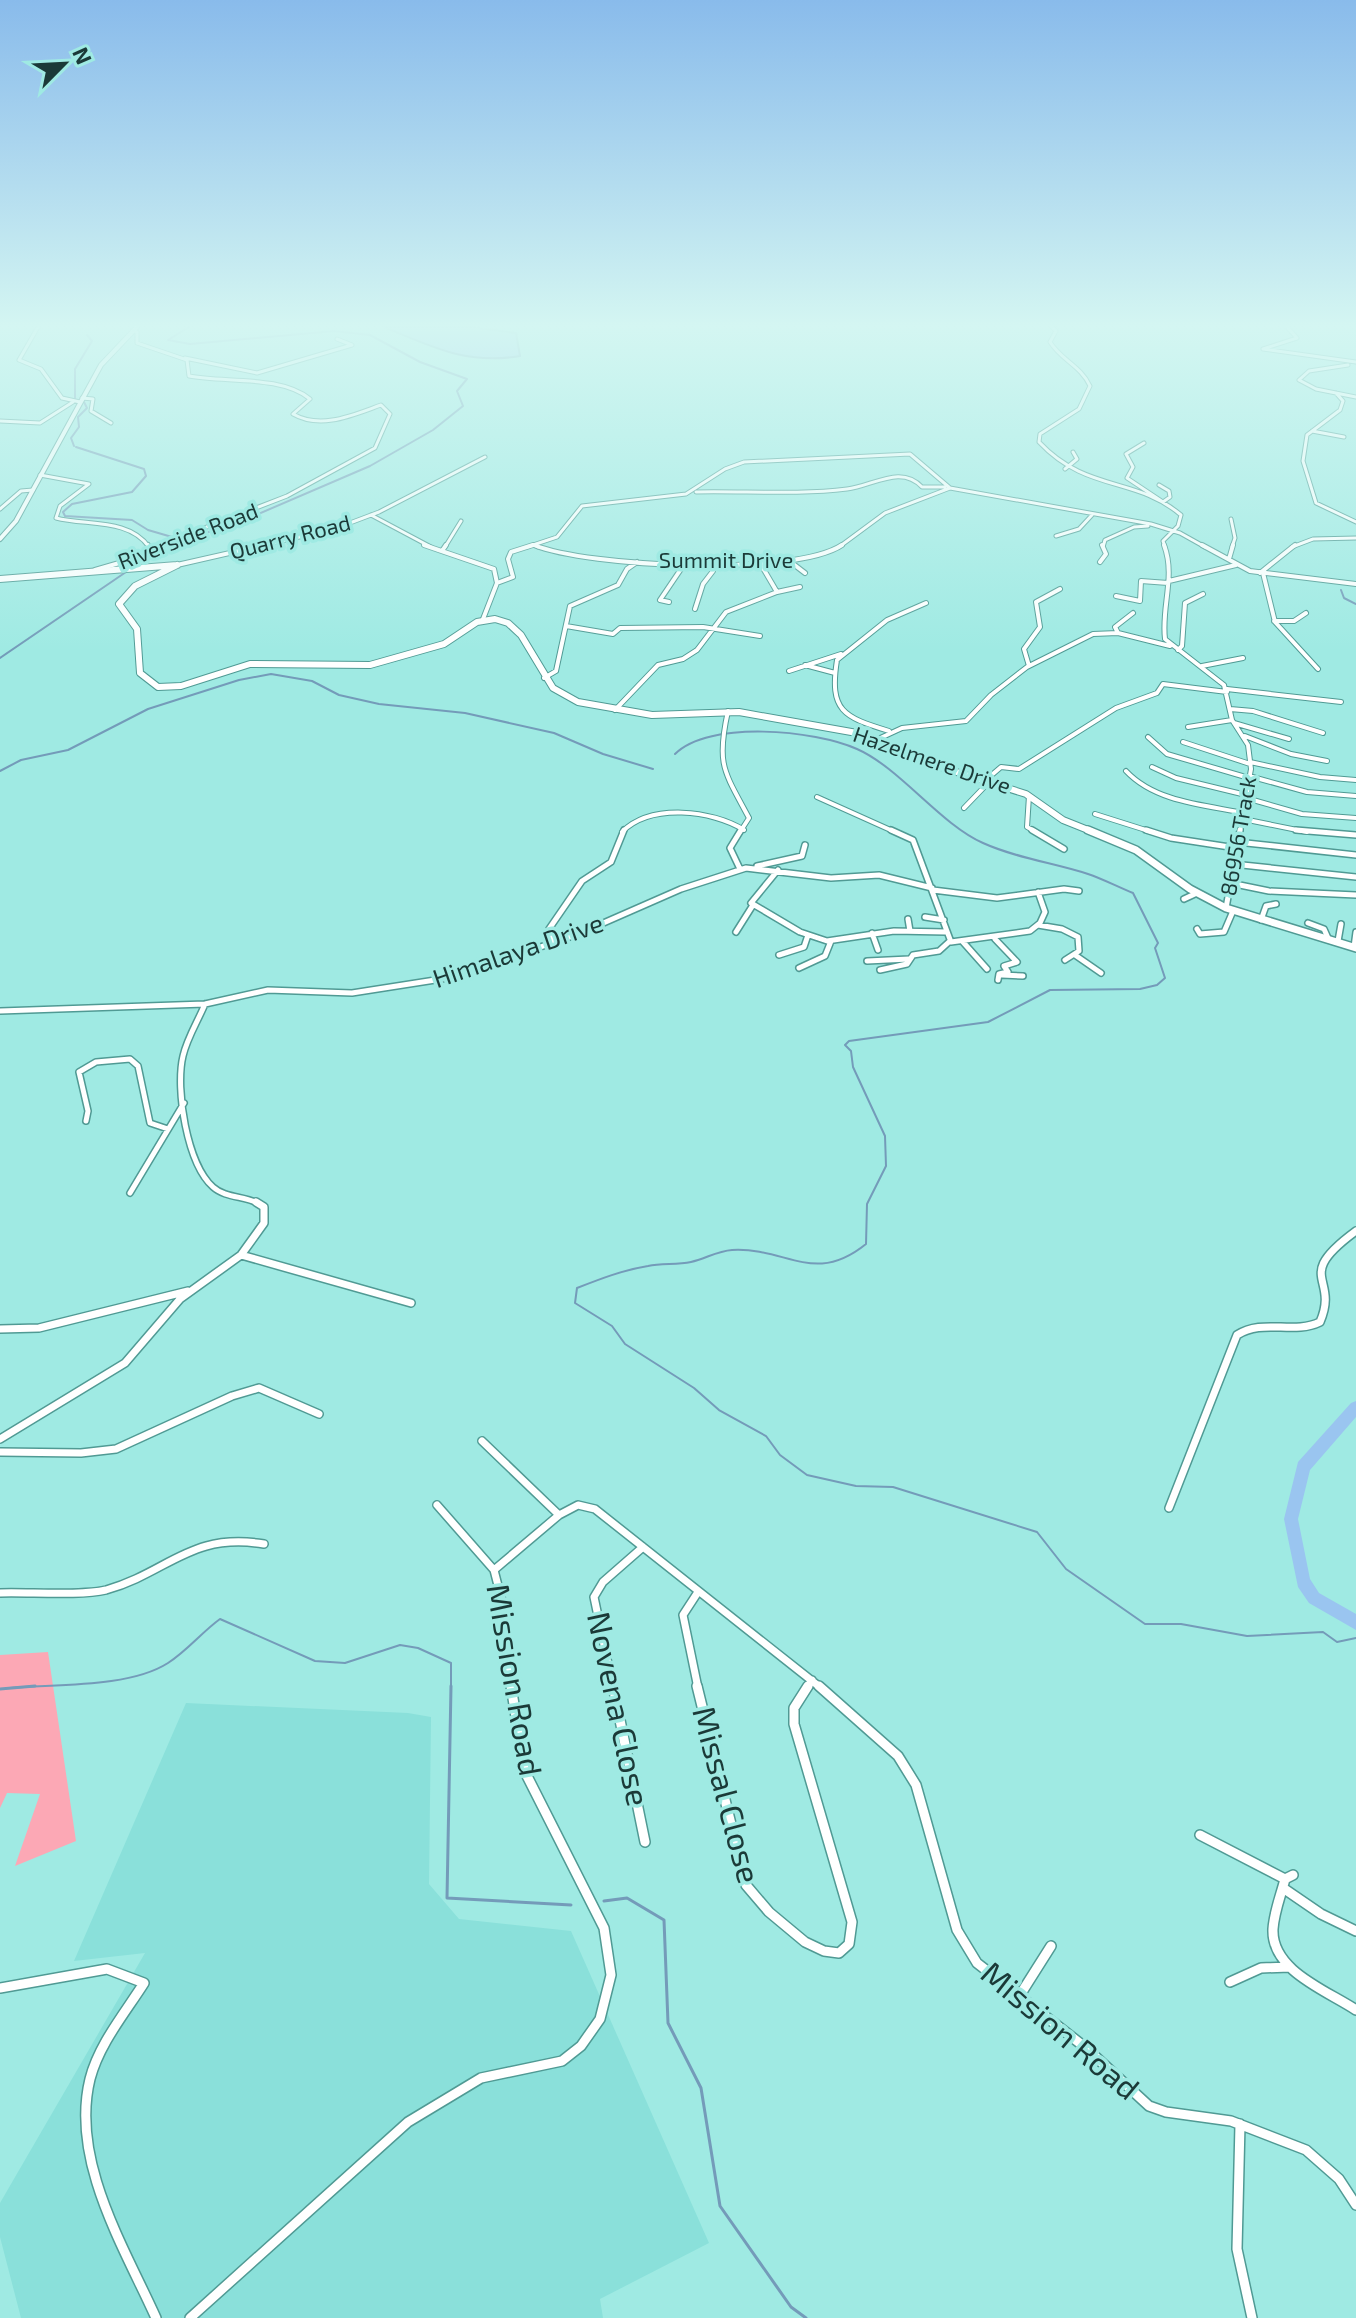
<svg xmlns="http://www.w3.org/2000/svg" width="1356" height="2318" font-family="'Exo 2',sans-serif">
  <rect width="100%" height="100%" fill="#9feae3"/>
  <path fill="#8ae0da" d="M186,1703L408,1713L431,1717L429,1884L459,1919L571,1931L709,2243L600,2299L603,2318H21L0,2237V2203L145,1953L74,1961Z"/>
  <path fill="#fca8b5" d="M48,1652L76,1841L15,1866L40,1794L7,1793L0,1808V1655Z"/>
  <path fill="#9ac5f0" stroke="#749bb9" stroke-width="2" d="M384,327H472L516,333L520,356C466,365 433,347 384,327Z"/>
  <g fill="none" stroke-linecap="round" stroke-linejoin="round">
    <path stroke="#749bb9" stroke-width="2" d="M75,399V369L92,341L87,335
      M74,446L71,438L79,427L78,417L87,408L84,402
      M76,447L144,469L146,476L132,492L72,504L63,512L65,516L132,520L148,530L172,537
      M135,566L165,545L235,524L370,466L433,430L463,406L457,391L467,379L420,362L370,335L334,331L190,344L168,340L189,327
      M1341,590L1344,598L1356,604
      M0,658L126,572
      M675,754C709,720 815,730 857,749C900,768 940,824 983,843C1016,858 1054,863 1088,874C1103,879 1118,887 1133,893L1158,943L1155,948L1165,978L1157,985L1140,989L1050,990L988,1022L849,1041L845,1045L851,1051L853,1067L885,1136L886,1166L867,1204L866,1244C814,1286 787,1247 732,1250C717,1251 705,1259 691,1262C676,1265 662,1263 648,1266C623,1270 600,1279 577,1288L575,1303L612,1326L625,1344L694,1388L719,1410L766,1436L780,1455L807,1475L856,1486L893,1487L1037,1532L1066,1569L1145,1624H1181L1247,1636L1323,1632L1337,1642L1356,1638
      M0,771L21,760L68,750L148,709L239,680L271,674L312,681L339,695L379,704L465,713L554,733L603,754L653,769
      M10,1688C55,1684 129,1688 168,1663C187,1651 202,1632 220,1619L315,1661L345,1663L400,1645L418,1648L451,1663V1688"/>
    <path stroke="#749bb9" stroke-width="3" d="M451,1686L447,1898L571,1905
      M0,1689L35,1686
      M604,1901L627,1898L664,1920L668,2023L701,2088L720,2206L791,2307L806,2318"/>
    <path fill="#9ac5f0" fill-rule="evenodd" d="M1356,1401V1417L1310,1470L1298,1519L1310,1579L1319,1593L1356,1614V1630L1309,1603L1298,1587L1284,1519L1298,1462L1351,1403Z"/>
    <defs>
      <path id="minor-far4" d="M38,327L19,360L41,369L62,398L80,402
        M1052,327L1056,331L1050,342C1061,360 1081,366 1090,386L1079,409L1040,434L1039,442C1087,493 1135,476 1181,515L1178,526L1163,541L1165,547
        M1287,327L1297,338L1263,349L1356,362
        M133,330L137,332V343L187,360L189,376C225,383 281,375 310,399L293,414C321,430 353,415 381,405L390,414L375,448L287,496L155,547
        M185,358L257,373L352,345L337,339
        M1348,365L1309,371L1299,380L1316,389L1356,397
        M1336,393L1343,401L1340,410L1307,435L1303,461L1316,503L1356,522
        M82,398L93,399L91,411L111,423
        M0,421L40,423L73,402
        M1312,431L1344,437
        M1144,443L1126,454L1133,467L1127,478L1163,502L1170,497L1169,491L1159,485
        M1065,469L1077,459L1073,452
        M40,475L89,484L60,506L56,518C86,526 129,518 149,547
        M696,492C746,491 798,495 847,489C873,486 901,464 922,487H945
        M0,509L21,491L33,490
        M371,515L431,547
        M1231,519L1235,538L1232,547
        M1056,536L1079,529L1092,515
        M534,545L538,547
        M256,547L334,529L379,512L485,457
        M445,547L461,521
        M527,547L557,537L582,506L686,494L725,469L744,462L910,454L950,488L1151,524L1180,533L1205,547
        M839,547L885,513L950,488
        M1103,547L1105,540L1134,527L1148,526
        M1292,547L1313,539L1356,538"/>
      <path id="minor-far3" d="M148,545L150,548
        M424,545L494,569L497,583L483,619
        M534,545C588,567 794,577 842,545
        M1164,545C1176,577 1161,606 1165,639L1224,685L1232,720L1248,745L1251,769L1240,832
        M1202,545L1250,571L1356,584
        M442,551L446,545
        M1229,559L1233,545
        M666,560L681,569L660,600L669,602
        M1100,562L1106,554L1102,545
        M792,563L805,573
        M177,565L265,545
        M95,570L133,559L159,545
        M1260,573L1295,545
        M1263,573L1275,622L1318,669
        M1169,581L1236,565
        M497,583L513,577L508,559L511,552L533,545
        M777,592L800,587
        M1116,596L1140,601L1141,581L1168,583
        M695,609L703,584L713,571L712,562
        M1274,621H1294L1306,613
        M566,626L613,634L620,628L703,627L760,636
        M1118,633L1115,627L1133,613
        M1178,650L1182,646L1185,603L1203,594
        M805,665L835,673
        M1029,666L1024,649L1040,627L1036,602L1060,589
        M1202,666L1243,658
        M789,671L841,654
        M544,678L556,671L570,606L618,585L627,569L637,562
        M1227,689L1341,702
        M1230,709L1253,711L1323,733
        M615,710L658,665L683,659L697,650L726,612L777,592L760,563
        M728,711C716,765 724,771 749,818L740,832
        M1234,723L1289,739
        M1188,727L1232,720
        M889,731C843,717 829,711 837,660L887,620L926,603
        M1245,736L1291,754L1327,761
        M1148,737L1167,754L1249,778
        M876,740L902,728L966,721L991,695L1027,667L1093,634L1118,633L1170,646
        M1183,742L1250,764
        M1250,762L1320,777L1356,780
        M1152,767L1176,778L1246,795
        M1126,771C1155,802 1204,805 1244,813
        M1249,776L1307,792L1356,796
        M987,779L1001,767L1019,769L1116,708L1157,693L1163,684L1227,692
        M1029,796L1027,827L1036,832
        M817,797L895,832
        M1246,798L1302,814L1356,818
        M964,808L991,780
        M1095,814L1152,832
        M1243,819L1307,832
        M622,832C651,803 712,810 744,830"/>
      <path id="minor-far2" d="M891,830L913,840L951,942L1030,931L1040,923L1045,912L1038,892
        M1032,830L1064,849
        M1146,830L1171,838L1236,848
        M1296,830L1356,835
        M1237,842L1356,855
        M1233,864L1356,877
        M757,866L802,856L805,845
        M740,869L730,848L741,830
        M778,870L751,903L800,932L827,941L894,931L946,932
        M1230,883L1269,891L1356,895
        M933,890L997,898L1064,889L1079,891
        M1184,899L1197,893
        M1226,908L1240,830
        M925,917L944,920
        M908,919L910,931
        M1261,920L1266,906L1276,904
        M1308,923L1324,929L1328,938
        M1038,925L1062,929L1078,937L1079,951L1065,960
        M1197,929L1200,934L1224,932L1233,911
        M736,932L753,905
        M872,933L878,950
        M995,939L1017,962L1004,966L1008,972L999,974L998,980
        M1338,941L1341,924
        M963,942L987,969
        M553,943L549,929L582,881L611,862L624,830
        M1354,947L1356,932
        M779,955L804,947L808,935
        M1075,955L1101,973
        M867,961L909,959
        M799,968L825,956L831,941
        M880,970L907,964L913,955L939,951L950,941
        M1002,975L1023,976
        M205,1004C198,1021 187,1038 183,1056C175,1089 187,1164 213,1187C225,1198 245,1196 260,1204
        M0,1011L205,1004L268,990L352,993L448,978L576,935L681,889L746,868L831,878L879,875L932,888
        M86,1121L88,1111L79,1072L96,1062L130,1059L138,1066L150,1123L168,1129
        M130,1193L184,1103"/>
      <path id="minor-far1" d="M241,1255L411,1303
        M0,1329L39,1328L188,1291
        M0,1439L125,1363L180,1299L241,1255L264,1223V1207L256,1202
        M482,1441L559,1515
        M0,1452L81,1453L116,1449L232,1396L259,1388L319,1414
        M437,1505L494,1570
        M1169,1508L1237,1335C1263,1318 1293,1335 1320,1322C1340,1276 1292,1278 1356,1231
        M0,1593C29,1592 80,1596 106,1590C169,1572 190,1532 264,1544
        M511,1688L503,1605L494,1570L559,1515L578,1505L595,1509L821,1688
        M613,1688L594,1597L603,1582L643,1547
        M698,1688L683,1615L698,1592
        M807,1688L812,1680"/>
      <path id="minor" d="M613,1686L645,1842
        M697,1686L746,1885L769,1912L805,1942L824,1951L839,1953L849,1944L852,1922L794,1724V1708L808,1686
        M819,1686L898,1756L916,1785L957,1930L977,1963L1086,2048L1149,2106L1166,2112L1231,2121L1306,2150L1339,2179L1356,2205
        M1200,1835L1285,1879
        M1293,1875L1285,1879C1281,1895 1274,1912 1273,1929C1271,1971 1328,1991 1356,2010
        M1283,1888L1321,1914L1356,1931
        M1230,1982L1261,1968L1290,1967
        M0,1988L107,1969L144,1983C125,2013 99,2044 90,2079C70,2160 124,2247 156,2318
        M1020,1995L1051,1946
        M1240,2124L1237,2249L1252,2318
        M190,2318L408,2122L481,2078L562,2061L581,2046L600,2019L611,1975L604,1928L525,1772L511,1686"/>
      <path id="tertiary-far2" d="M0,539L16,521L101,365L137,327"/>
      <path id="tertiary-far1" d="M177,565L135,586L119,604L137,629L140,673L158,687L181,686L250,664L370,665L444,644L477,622L495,619L508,623L521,635L553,688L578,702L652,715L739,712L857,733L928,763L1026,794L1063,820L1093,832
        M0,579L177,565"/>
      <path id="tertiary" d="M1088,830L1136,850L1190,889L1226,908L1356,948"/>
    </defs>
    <use href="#minor-far4" stroke="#509a94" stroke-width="5"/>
    <use href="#minor-far3" stroke="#509a94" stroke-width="6"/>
    <use href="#minor-far2" stroke="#509a94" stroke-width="8"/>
    <use href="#minor-far1" stroke="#509a94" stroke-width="10"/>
    <use href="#minor" stroke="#509a94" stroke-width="12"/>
    <use href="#tertiary-far2" stroke="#509a94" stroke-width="6"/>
    <use href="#tertiary-far1" stroke="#509a94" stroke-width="8"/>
    <use href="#tertiary" stroke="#509a94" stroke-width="10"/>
    <use href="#minor-far4" stroke="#fff" stroke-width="3"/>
    <use href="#minor-far3" stroke="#fff" stroke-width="4"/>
    <use href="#minor-far2" stroke="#fff" stroke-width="5"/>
    <use href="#minor-far1" stroke="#fff" stroke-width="7"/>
    <use href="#minor" stroke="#fff" stroke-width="9"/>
    <use href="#tertiary-far2" stroke="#fff" stroke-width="4"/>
    <use href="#tertiary-far1" stroke="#fff" stroke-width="6"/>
    <use href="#tertiary" stroke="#fff" stroke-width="7"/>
  </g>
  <linearGradient id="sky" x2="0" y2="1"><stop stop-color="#89bbeb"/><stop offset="0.5" stop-color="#d4f6f2"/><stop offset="1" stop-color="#d4f6f2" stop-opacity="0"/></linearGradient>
  <rect width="1356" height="651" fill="url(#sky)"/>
  <g text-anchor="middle" stroke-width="7" stroke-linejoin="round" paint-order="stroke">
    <g font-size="22" fill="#1b3a38" stroke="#9feae3">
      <text transform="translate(188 536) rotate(-21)" y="8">Riverside Road</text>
      <text transform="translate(290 537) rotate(-14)" y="8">Quarry Road</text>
      <text x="726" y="568">Summit Drive</text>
      <text transform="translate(932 760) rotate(19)" y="8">Hazelmere Drive</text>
      <text transform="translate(1238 836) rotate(-80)" y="8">86956 Track</text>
    </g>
    <g font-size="26" fill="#1b3a38" stroke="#9feae3">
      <text transform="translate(518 951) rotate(-19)" y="9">Himalaya Drive</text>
    </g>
    <g font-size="32" fill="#1b3a38" stroke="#9feae3">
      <text transform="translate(514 1680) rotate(80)" y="11">Mission Road</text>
      <text transform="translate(618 1709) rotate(78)" y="11">Novena Close</text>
      <text transform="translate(726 1795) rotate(75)" y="11">Missal Close</text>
      <text transform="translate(1060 2031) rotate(40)" y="11">Mission Road</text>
    </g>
  </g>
  <g transform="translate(64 64) rotate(66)" stroke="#9feae3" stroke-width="6" paint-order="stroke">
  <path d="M0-6L14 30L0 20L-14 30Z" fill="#1b3a38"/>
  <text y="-12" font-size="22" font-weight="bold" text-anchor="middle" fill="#1b3a38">N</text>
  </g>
</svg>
